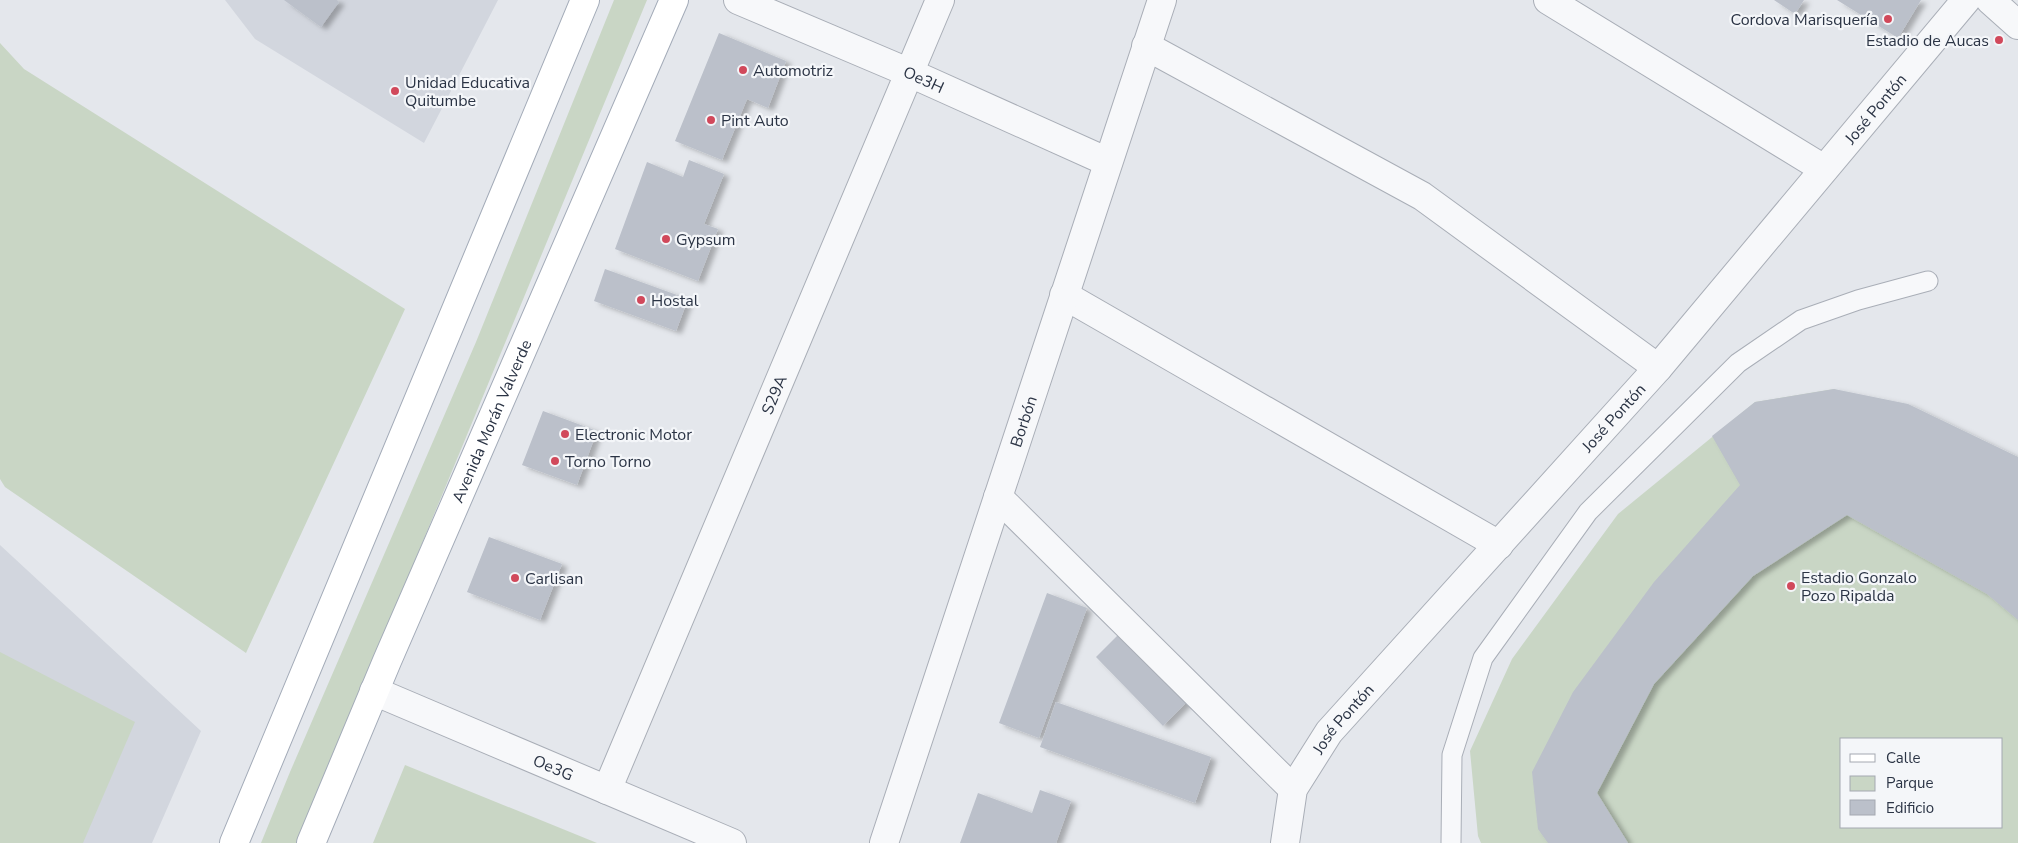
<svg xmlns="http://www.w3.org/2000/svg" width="2018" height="843" font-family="'Nunito Sans',sans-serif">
  <defs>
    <filter id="shadow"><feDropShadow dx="5.5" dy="3" stdDeviation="2.5" flood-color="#0004"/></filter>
  </defs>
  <rect width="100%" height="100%" fill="#e4e7ec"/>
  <path fill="#d2d6de" d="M225,0H498L424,143L255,39Z
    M0,545L201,731L152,843H0Z"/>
  <path fill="#c9d6c5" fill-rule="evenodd" d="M614,0H647L298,843H261L290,772L476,342Z
    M0,43L24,69L405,309L246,653L5,487L0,479Z
    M1834,389L2018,457V843H1481L1478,836L1470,751L1512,659L1618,514L1755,402ZM1842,739H2002V827H1842Z
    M0,652L135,722L83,843H0Z
    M405,765L597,843H373Z"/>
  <path fill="#bbc0ca" filter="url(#shadow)" d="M284,0H337L339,2L321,27Z
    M1774,0H1804L1795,14Z
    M1837,0H1921L1898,38Z
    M719,33L786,61L768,108L747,99L722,160L675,141Z
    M689,160L724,174L704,224L718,229L698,281L615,249L647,162L683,177Z
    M605,269L688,299L676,331L594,301Z
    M1834,389L1908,404L2018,457V620L1987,594L1847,515L1753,576L1654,684L1597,793L1628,843H1548L1538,829L1532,772L1573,692L1654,582L1740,485L1712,436L1755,402Z
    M543,411L597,431L577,485L522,465Z
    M489,537L562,564L540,620L467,592Z
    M1047,593L1087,608L1039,738L999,723Z
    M1123,630L1191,698L1163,726L1096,657Z
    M1056,702L1211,757L1195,803L1040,747Z
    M1040,790L1071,801L1056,843H960L978,793L1032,813Z"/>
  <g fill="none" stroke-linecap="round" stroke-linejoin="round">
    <defs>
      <path id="service" d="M1451,843L1452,755L1483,658L1588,512L1738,363L1801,320L1858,300L1928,281"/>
      <g id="minor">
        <path id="s1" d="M738,0L910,73L1108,162"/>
        <path d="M1548,0L1824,169"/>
        <path d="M1146,46L1422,196L1658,368"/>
        <path d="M1064,295L1499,545"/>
        <path d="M998,497L1293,789"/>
        <path id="s2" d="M374,691L732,843"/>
        <path id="s3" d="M607,790L940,0"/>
        <path id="s4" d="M884,843L1162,0"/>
        <path id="s5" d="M1285,843L1293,789L1329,732L1658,368L1966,0"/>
      </g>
      <path id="tertiary" d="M1990,0L2018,25"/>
      <g id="primary">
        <path d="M234,843L585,0"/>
        <path id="s6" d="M311,843L387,661L674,0"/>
      </g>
    </defs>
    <use href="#service" stroke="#a9aeb7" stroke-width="21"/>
    <use href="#minor" stroke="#a9aeb7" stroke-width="30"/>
    <use href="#tertiary" stroke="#a9aeb7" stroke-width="30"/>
    <use href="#primary" stroke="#a3abb8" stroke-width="30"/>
    <use href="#service" stroke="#f7f8fa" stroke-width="19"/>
    <use href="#minor" stroke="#f7f8fa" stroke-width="28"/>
    <use href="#tertiary" stroke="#f7f8fa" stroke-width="28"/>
    <use href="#primary" stroke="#fff" stroke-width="28"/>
  </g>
  <g fill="#d1495b" stroke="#f4f6f9" stroke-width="2">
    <circle cx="1888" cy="19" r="5"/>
    <circle cx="1999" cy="40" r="5"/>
    <circle cx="743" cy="70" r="5"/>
    <circle cx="395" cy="91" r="5"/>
    <circle cx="711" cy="120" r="5"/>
    <circle cx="666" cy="239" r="5"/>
    <circle cx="641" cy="300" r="5"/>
    <circle cx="565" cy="434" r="5"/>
    <circle cx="555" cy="461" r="5"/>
    <circle cx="515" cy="578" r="5"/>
    <circle cx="1791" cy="586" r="5"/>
  </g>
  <g text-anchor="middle" stroke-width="4.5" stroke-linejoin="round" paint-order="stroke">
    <g font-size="16" fill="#2b3445" stroke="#f4f6f9" text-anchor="start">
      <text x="1878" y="25" text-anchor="end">Cordova Marisquería</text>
      <text x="1989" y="46" text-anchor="end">Estadio de Aucas</text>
      <text x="753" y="76">Automotriz</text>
      <text x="405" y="88">Unidad Educativa<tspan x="405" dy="18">Quitumbe</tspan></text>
      <text x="721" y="126">Pint Auto</text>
      <text x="676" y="245">Gypsum</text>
      <text x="651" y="306">Hostal</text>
      <text x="575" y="440">Electronic Motor</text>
      <text x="565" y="467">Torno Torno</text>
      <text x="1801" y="583">Estadio Gonzalo<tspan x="1801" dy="18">Pozo Ripalda</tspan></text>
      <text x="525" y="584">Carlisan</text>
    </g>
    <g font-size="16" fill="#2b3445" stroke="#f4f6f9">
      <text dy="6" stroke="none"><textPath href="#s1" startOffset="202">Oe3H</textPath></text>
      <text dy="6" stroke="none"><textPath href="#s5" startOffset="951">José Pontón</textPath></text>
      <text dy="6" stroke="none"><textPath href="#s3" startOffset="429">S29A</textPath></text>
      <text dy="6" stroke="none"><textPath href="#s5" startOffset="546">José Pontón</textPath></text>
      <text dy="6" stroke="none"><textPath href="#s6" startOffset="459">Avenida Morán Valverde</textPath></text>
      <text dy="6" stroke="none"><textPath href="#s4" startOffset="444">Borbón</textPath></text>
      <text dy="6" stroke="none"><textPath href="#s5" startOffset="141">José Pontón</textPath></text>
      <text dy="6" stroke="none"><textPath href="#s2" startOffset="195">Oe3G</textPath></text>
    </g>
  </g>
  <rect x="1840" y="738" width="162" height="90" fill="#f4f6f9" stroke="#a4a8b1"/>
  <rect x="1850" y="754" width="25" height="8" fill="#ffffff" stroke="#a4a8b1"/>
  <text x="1886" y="763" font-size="15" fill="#2b3445">Calle</text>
  <rect x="1850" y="776" width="25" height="15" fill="#c9d6c5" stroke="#a4a8b1"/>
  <text x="1886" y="788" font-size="15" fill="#2b3445">Parque</text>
  <rect x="1850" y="800" width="25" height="15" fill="#bbc0ca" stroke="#a4a8b1"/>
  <text x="1886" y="813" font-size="15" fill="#2b3445">Edificio</text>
</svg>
